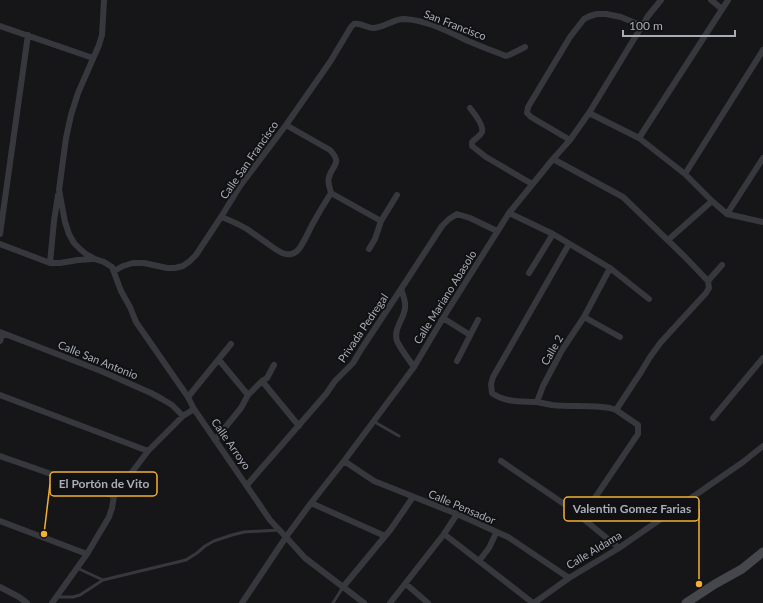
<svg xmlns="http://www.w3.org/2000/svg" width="763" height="603" font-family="Lato,sans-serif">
  <rect width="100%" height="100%" fill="#161618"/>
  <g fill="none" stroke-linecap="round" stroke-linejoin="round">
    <path stroke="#37383d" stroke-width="3" d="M373,421L399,436
      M77,568L103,580L186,560L197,553L205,546L214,541L232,535L244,532L279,530
      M57,597H73L80,595L103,580
      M333,603L343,587"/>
    <path stroke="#37383d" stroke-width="6" d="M104,0L102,35L99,45L78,93L71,115L66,138L59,190L65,222L69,234L74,243L80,249L86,254L95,259L104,262L112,267L121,291L130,307L136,322L188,397L194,409L270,520L286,537L305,558L364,603
      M711,0L722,9
      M0,26L93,58
      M470,108C474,113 484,126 482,132C480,136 475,139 472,142V146L486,157L532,184
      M589,113L639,138L685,174L712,201L727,214L763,222
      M639,138L728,0
      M570,140L531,117L527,113L528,107L570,37L584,19L590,16L597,14H606L621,17L642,26
      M553,159L623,197L684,256L708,281
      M685,174L763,50
      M331,193L381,221
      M509,213L553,234L610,268L649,299
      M727,214L763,158
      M221,217C230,220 238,224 247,229C253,233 258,237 264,241C274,248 288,262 299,249C304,242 308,233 312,225C318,214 324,204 331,193C330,188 327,182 329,177C332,165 343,164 330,150L286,125
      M0,234L28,35
      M668,240L712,201
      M0,244L50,263H60L78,260L93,259
      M569,244L493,377L491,384L492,393C506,403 521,401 537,402C542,403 547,404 552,405C571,407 591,405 610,408L616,410L638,425V434L582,517
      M369,249L375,239L381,221L397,195
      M50,263L54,221L58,195
      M114,271L123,266L133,263H144L167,268H175L183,266L190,261L196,255L221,217L240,186L286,125L330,62L351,27L354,24C361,22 367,29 374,28C385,27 393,19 404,19C427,20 447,31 468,41C480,46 493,51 506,56L509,55L525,47
      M529,273L553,234
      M708,281L722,265
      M401,289C403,295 406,301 405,308C404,319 393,329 397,341C400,348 409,360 414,367
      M584,317L620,337
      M443,318L470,335
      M0,332L101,371L151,393L162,399L172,405L183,416
      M0,341L3,333
      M219,360L248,395
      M457,361L478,320
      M262,381L299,426
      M0,395L148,451
      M188,397L231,344
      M537,402L543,386L562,350L584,317L610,268
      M616,410L641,372L650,357L661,342L706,293L709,288L708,281
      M713,418L763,358
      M215,440L241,408L248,395L262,381L267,378L274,365
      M0,456L114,496
      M344,461L374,481L457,514L508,537L569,578
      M501,461L570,508L619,548
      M247,485L326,394L335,381L353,363L362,348L401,289L442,226L449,219L457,214L470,218L497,231
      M311,503L385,536
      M0,521L87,554
      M444,534L533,603
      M479,561L489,548L496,533
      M406,584L428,603
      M0,587L19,597L27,603
      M343,587L391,529L413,497
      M52,603L87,554L109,517L112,508L114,496L148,451L183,416L194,409
      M242,603L286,537L311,503L344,461L414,367L443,318L509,213L553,159L570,140L589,113L648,16L661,0
      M390,603L444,534L457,514
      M534,603L569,578L619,548L743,462L763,446"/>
    <path stroke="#45474d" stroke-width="9" d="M686,603L715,584L742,569L763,552"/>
  </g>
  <g text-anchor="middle" stroke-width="4" stroke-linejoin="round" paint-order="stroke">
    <g font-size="11" fill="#a8adb8" stroke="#111113">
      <text transform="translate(455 25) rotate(21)" y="4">San Francisco</text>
      <text transform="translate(249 160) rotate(-55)" y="4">Calle San Francisco</text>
      <text transform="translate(445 297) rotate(-58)" y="4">Calle Mariano Abasolo</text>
      <text transform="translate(363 328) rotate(-56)" y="4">Privada Pedregal</text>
      <text transform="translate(552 350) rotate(-60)" y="4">Calle 2</text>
      <text transform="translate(98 360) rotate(22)" y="4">Calle San Antonio</text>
      <text transform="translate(231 444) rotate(55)" y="4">Calle Arroyo</text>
      <text transform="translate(462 507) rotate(23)" y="4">Calle Pensador</text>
      <text transform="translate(594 550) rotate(-31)" y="4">Calle Aldama</text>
    </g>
  </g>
  <path fill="none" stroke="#f2b134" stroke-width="1.5" d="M44 534L50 484M699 584L699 509"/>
  <g fill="#f2b134" stroke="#111113" stroke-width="1.5">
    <circle cx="44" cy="534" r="4"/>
    <circle cx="699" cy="584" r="4"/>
  </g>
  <g fill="#111113" stroke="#f2b134" stroke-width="1.5">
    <rect x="50" y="472" width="107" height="24" rx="4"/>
    <rect x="564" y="497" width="135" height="24" rx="4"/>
  </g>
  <g font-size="12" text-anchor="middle" font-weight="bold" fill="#a8adb8">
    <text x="104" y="488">El Portón de Vito</text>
    <text x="632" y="513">Valentin Gomez Farias</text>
  </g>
  <path d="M623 30v6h112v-6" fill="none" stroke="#a8adb8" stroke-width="2"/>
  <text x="629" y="30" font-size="12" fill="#a8adb8" stroke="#111113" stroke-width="3" paint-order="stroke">100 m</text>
</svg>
